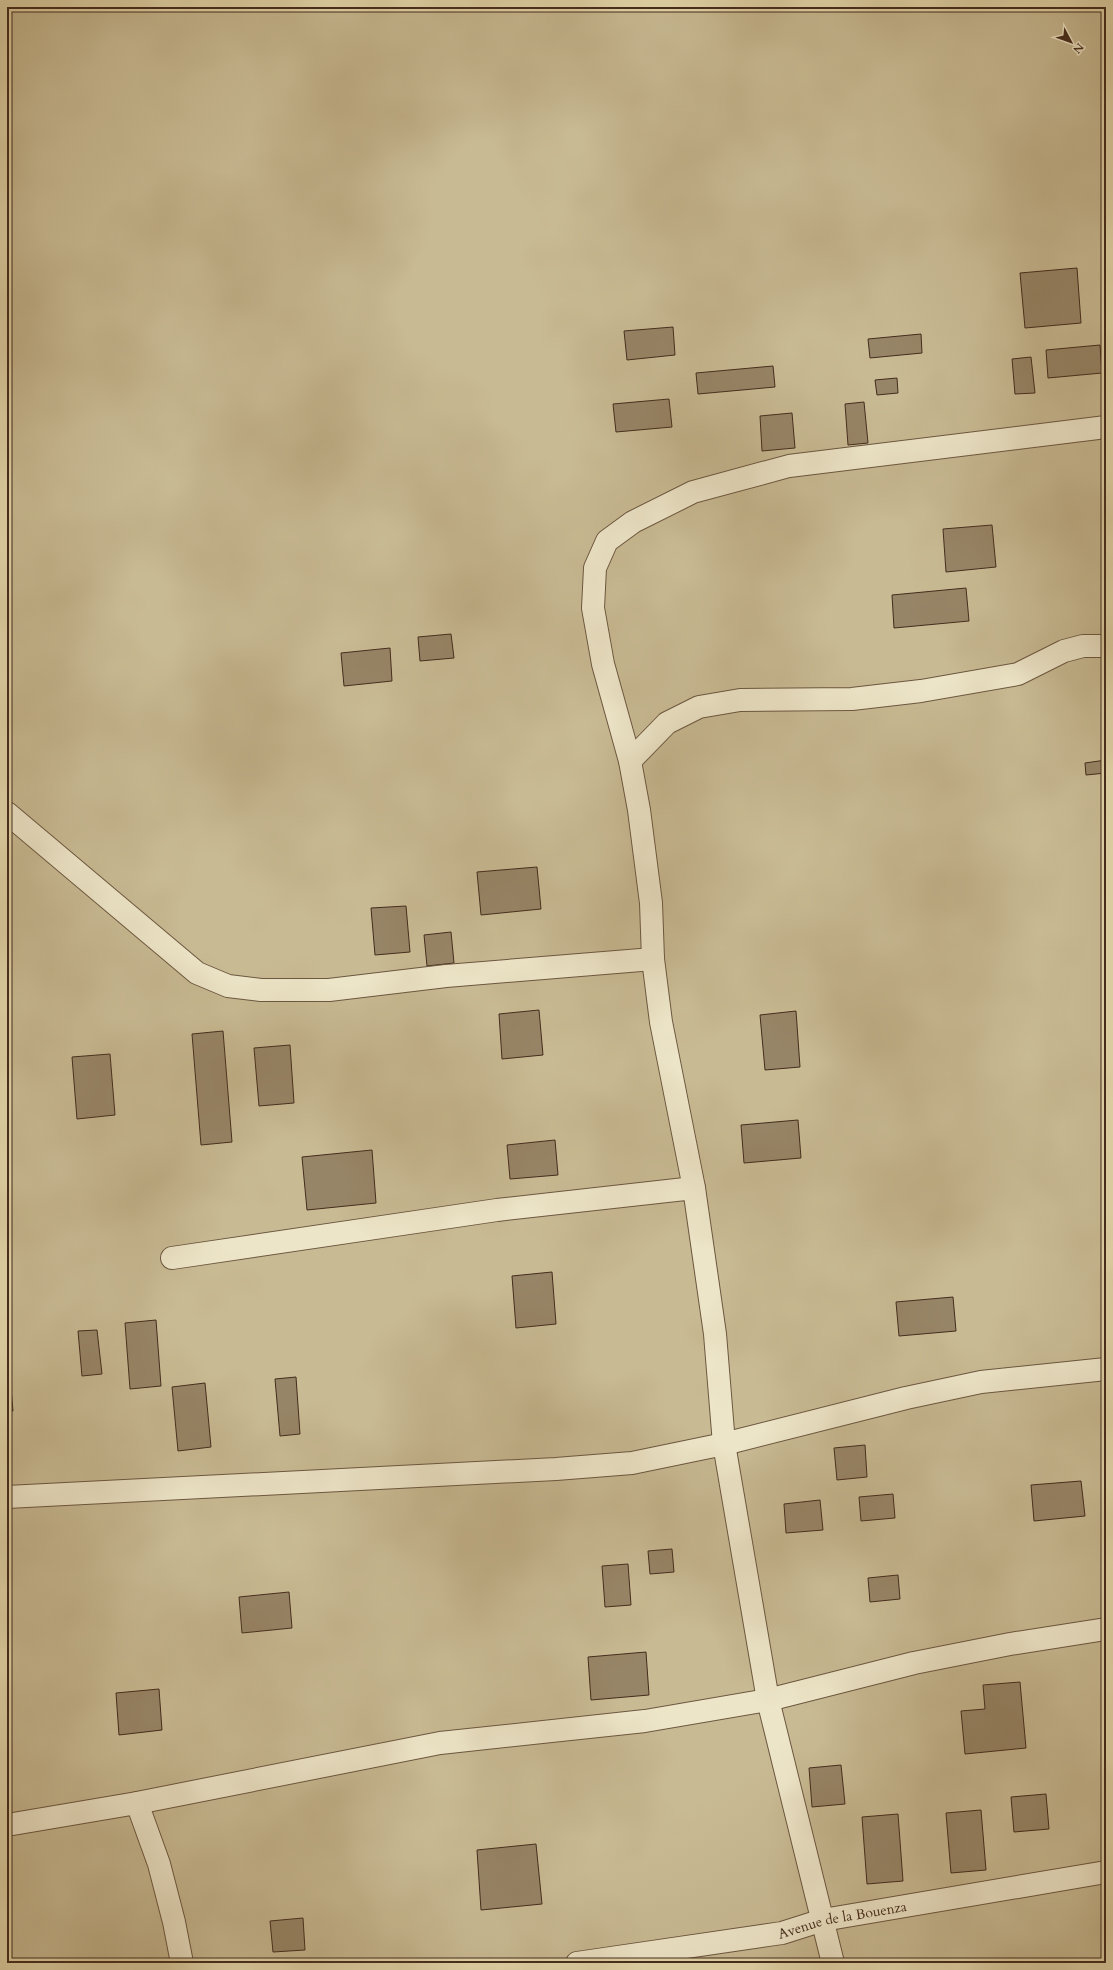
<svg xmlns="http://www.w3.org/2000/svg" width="1113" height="1970" font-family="Cardo,serif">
  <rect width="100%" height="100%" fill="#e3d7ab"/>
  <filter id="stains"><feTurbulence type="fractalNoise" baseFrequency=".005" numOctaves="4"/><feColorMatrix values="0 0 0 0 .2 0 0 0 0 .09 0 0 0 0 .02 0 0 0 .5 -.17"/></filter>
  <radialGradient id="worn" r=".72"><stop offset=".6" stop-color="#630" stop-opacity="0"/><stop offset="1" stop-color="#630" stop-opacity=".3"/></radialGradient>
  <path fill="#c8ba93" stroke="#867358" d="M7,7H1106V1963H7Z"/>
  <path fill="#978567" stroke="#442c1d" d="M1077,268L1081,323L1025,328L1020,273Z
    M673,327L675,355L627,360L624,331Z
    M921,334L922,353L870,358L868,339Z
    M1100,345L1102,373L1048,378L1046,350Z
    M1031,357L1035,393L1015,394L1012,359Z
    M773,366L775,387L698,394L696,373Z
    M897,378L898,393L877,395L875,380Z
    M669,399L672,427L616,432L613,404Z
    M864,402L868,443L848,445L845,404Z
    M792,413L795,448L762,451L760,416Z
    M992,525L996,567L946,572L943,529Z
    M966,588L969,621L894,628L892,595Z
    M451,634L454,658L420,661L418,637Z
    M390,648L392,681L344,686L341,653Z
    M1106,760V773L1086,775L1085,763Z
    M537,867L541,909L481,915L477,872Z
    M406,906L410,952L375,955L371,908Z
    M451,932L454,963L427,966L424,935Z
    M539,1010L543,1055L502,1059L499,1014Z
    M796,1011L800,1067L765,1070L760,1015Z
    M223,1031L232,1142L201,1145L192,1034Z
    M290,1045L294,1103L259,1106L254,1048Z
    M110,1054L115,1115L77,1119L72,1057Z
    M798,1120L801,1158L744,1163L741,1125Z
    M555,1140L558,1175L510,1179L507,1145Z
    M372,1150L376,1203L307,1210L302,1157Z
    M552,1272L556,1324L516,1328L512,1276Z
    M953,1297L956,1331L899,1336L896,1302Z
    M156,1320L161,1386L130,1389L125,1323Z
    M97,1330L102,1374L82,1376L78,1331Z
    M7,1367H9L13,1411H7Z
    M296,1377L300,1434L280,1436L275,1379Z
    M205,1383L211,1447L178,1451L172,1387Z
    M865,1445L867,1477L837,1480L834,1448Z
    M1081,1481L1085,1516L1034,1521L1031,1485Z
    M893,1494L895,1518L861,1521L859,1497Z
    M820,1500L823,1530L786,1533L784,1504Z
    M672,1549L674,1572L650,1574L648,1551Z
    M628,1564L631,1605L605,1607L602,1566Z
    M898,1575L900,1599L870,1602L868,1578Z
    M289,1592L292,1628L242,1633L239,1597Z
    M646,1652L649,1695L591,1700L588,1657Z
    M1020,1682L1026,1748L965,1754L961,1711L985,1709L983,1685Z
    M159,1689L162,1730L119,1735L116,1693Z
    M841,1765L845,1804L812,1807L809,1768Z
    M1046,1794L1049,1829L1014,1832L1011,1797Z
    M981,1810L986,1870L951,1873L946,1813Z
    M898,1814L903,1881L867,1884L862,1817Z
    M536,1844L542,1904L481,1910L477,1850Z
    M303,1918L305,1950L273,1952L270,1921Z"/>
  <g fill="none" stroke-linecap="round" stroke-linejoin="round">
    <defs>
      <g id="street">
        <path d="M630,761L667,723L699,707L740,700L852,699L921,691L1018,674L1064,651L1083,646H1106"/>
        <path d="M7,813L197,973L228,986L261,990H329L446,976L653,959"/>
        <path d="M694,1188L661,1022L653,959L651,903L639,810L630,761L603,664L593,608L595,568L607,541L633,522L693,492L789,466L1106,427"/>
        <path d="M172,1258L497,1210L694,1188L715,1334L724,1444L768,1700L833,1963"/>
        <path d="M7,1497L556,1469L632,1463L724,1444L906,1398L981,1382L1106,1369"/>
        <path d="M137,1803L159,1864L174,1922L182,1963"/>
        <path d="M7,1825L137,1803L440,1743L645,1721L768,1700L914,1663L1010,1644L1106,1629"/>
        <path id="s1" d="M577,1963L782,1933L823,1920L1106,1872"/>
      </g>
    </defs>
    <use href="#street" stroke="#6c5740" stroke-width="24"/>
    <use href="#street" stroke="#ede5c8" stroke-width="22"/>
  </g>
  <g text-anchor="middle" stroke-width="3" stroke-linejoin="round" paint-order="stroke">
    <g font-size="14" fill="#442c1d" stroke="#ede5c8">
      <text dy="5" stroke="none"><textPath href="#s1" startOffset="269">Avenue de la Bouenza</textPath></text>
    </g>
  </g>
  <rect width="1113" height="1970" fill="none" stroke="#e3d7ab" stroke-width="24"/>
  <rect x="8" y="8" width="1097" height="1954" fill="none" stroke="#442c1d" stroke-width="2"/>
  <rect x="12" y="12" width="1089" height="1946" fill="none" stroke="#442c1d"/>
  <g transform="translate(1071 42) rotate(131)" stroke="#ede5c8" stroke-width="3" paint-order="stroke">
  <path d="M0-3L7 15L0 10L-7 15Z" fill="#442c1d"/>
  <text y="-6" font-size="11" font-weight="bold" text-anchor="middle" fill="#442c1d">N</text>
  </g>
  <rect width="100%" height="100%" filter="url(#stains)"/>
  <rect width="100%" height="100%" fill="url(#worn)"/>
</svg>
